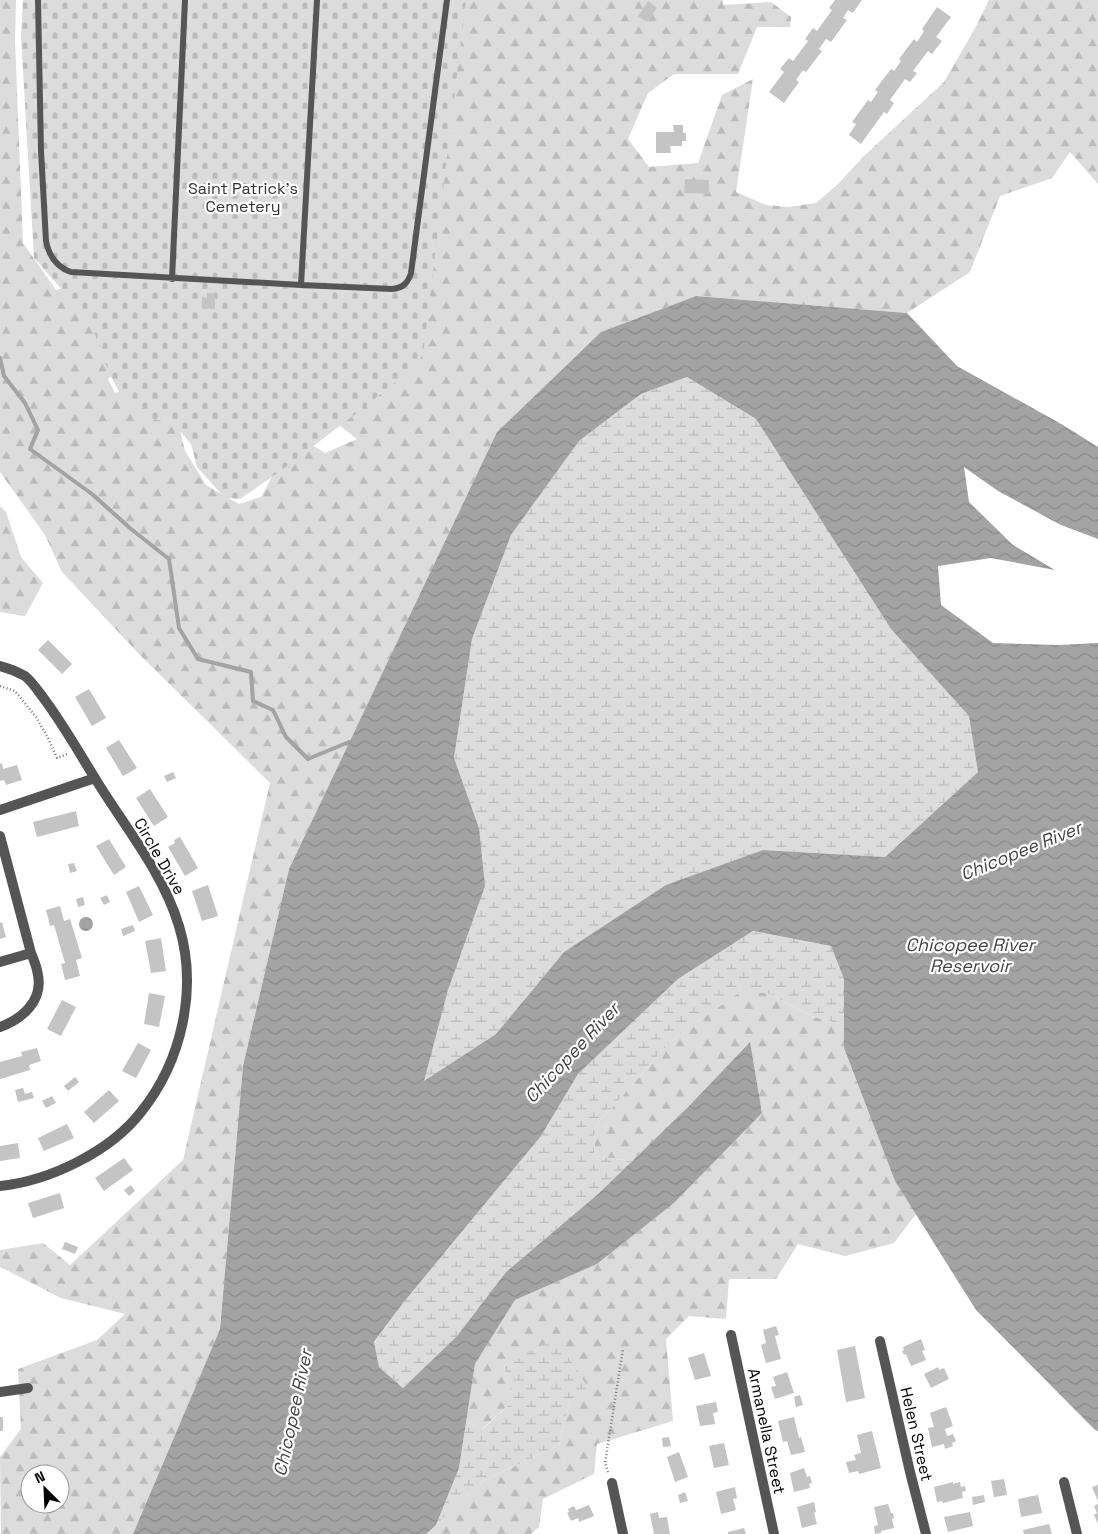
<svg xmlns="http://www.w3.org/2000/svg" width="1098" height="1534" font-family="'Space Grotesk',sans-serif">
  <defs>
    <pattern id="forest-firs" width="22" height="20" patternUnits="userSpaceOnUse" patternTransform="scale(1.25)"><rect width="22" height="20" fill="#dcdcdc"/><path d="M5 1l3.5 6h-7zM16 11l3.5 6h-7z" fill="#bbb"/></pattern>
    <pattern id="wetland-marsh" width="20" height="14" patternUnits="userSpaceOnUse" patternTransform="scale(1.25)"><rect width="20" height="14" fill="#dcdcdc"/><path d="M1 5h8M5 5V1M11 12h8M15 12V8" fill="none" stroke="#bbb"/></pattern>
    <pattern id="cemetery-stones" width="16" height="16" patternUnits="userSpaceOnUse" patternTransform="scale(1.25)"><rect width="16" height="16" fill="#dcdcdc"/><path d="M2 7V4a2 2 0 0 1 4 0v3zM10 15v-3a2 2 0 0 1 4 0v3z" fill="#bbb"/></pattern>
    <pattern id="water-waves" width="16" height="10" patternUnits="userSpaceOnUse" patternTransform="scale(1.25)"><rect width="16" height="10" fill="#a3a3a3"/><path d="M0 5q4-4 8 0t8 0" fill="none" stroke="#8b8b8b"/></pattern>
  </defs>
  <rect width="100%" height="100%" fill="#fff"/>
  <path fill="url(#forest-firs)" fill-rule="evenodd" d="M0,0H16L15,41L23,243L56,290L97,280L139,354L108,379L115,393L162,376L173,401L185,451L206,485L239,504L261,497L295,435L325,453L357,439L317,408L453,0H723V5L771,2L791,17L790,27H757L738,74H674L648,93L628,139L649,167L698,163L722,95L753,79L736,192L766,205L789,207L816,203L837,185L864,156L944,82L974,30L989,0H1098V184L1070,152L1052,178L1000,196L970,272L907,313L696,296L601,332L497,432L289,869L243,1066L220,1329L133,1534H1L0,1457L21,1429L18,1369L97,1340L125,1314L61,1298L0,1267V1250L43,1243L70,1265L183,1160L270,783L139,654L62,572L45,535L0,472ZM30,1474H60V1504H30Z
    M0,506L6,512L21,557L43,583L25,616L0,612Z
    M743,989L770,994L811,1016L844,1025V1048L895,1181L916,1214L894,1243L845,1256L798,1244L776,1279H729L726,1319L689,1316L666,1339L673,1421L597,1444L594,1474L543,1499L539,1527L531,1534H426L483,1481L559,1445L570,1401L556,1338L504,1367L513,1401L482,1429L466,1422L475,1364L515,1300L597,1264L674,1203L762,1113L749,1043L688,1107L632,1161L594,1156L595,1127L670,1042Z"/>
  <path fill="url(#wetland-marsh)" d="M687,377L756,419L891,629L970,716L978,772L885,857L763,850L564,952L496,1034L423,1082L448,990L479,828L454,758L472,639L511,535L579,441L641,394Z
    M753,931L831,946L844,979V1025L811,1016L770,994L743,990L670,1042L595,1127L594,1156L632,1161L598,1194L506,1272L457,1336L403,1388L379,1367L374,1343L403,1303L541,1136L578,1074L678,979Z
    M555,1337L588,1387L570,1401L559,1445L483,1481L436,1525L459,1468L466,1422L483,1429L513,1401L504,1367Z"/>
  <path fill="url(#cemetery-stones)" d="M23,0H466L423,354L417,364L366,406L279,472L240,499L225,498L197,467L191,444L174,424L149,418L124,401L108,371L102,351L88,319L34,258L21,36Z"/>
  <path fill="url(#water-waves)" fill-rule="evenodd" d="M696,296L907,313L957,366L1063,425L1098,447V539L1061,525L998,491L964,467L969,502L1013,545L1055,570L991,558L938,566L941,605L993,643L1058,645L1098,643V1431L1095,1430L976,1310L895,1181L844,1048V979L831,946L753,931L678,979L578,1074L541,1136L403,1303L374,1342L379,1367L403,1388L457,1336L506,1272L598,1194L688,1107L750,1042L762,1113L674,1203L597,1264L515,1300L475,1364L459,1468L436,1525L426,1534H133L220,1329L243,1066L289,869L497,432L601,332ZM687,377L756,419L891,629L969,716L978,772L885,857L763,850L666,885L564,952L496,1034L424,1081L448,990L485,886L479,828L454,758L472,639L511,535L579,441L641,394Z
    M79 924a7 7 0 1 1 14 0a7 7 0 1 1-14 0Z"/>
  <g fill="none" stroke-linecap="round" stroke-linejoin="round">
    <path stroke="#a3a3a3" stroke-width="4" d="M0,358L4,376L25,403L38,430L30,449L92,494L131,529L169,559L179,628L198,659L251,672L253,701L273,710L286,737L308,759L349,742"/>
  </g>
  <path fill="#c4c4c4" d="M835,0H862L853,13L848,10L843,18L847,20L831,42L826,39L819,49L822,51L806,72L803,70L796,80L799,82L784,103L769,92L784,72L780,69L789,58L793,61L808,41L805,39L813,28L817,31L832,10L829,8Z
    M648,1L657,8L647,22L638,16Z
    M937,7L951,17L936,37L942,41L932,54L928,51L913,71L917,73L910,82L905,79L890,100L894,103L887,114L884,112L861,144L849,135L856,124L852,122L868,100L871,102L878,92L875,90L891,69L894,71L901,61L899,59L914,39L917,42L924,31L922,29Z
    M673,125H683V133H686V141H682V146H670L671,153H656V132H674Z
    M685,179L709,180V194L684,193Z
    M207,293H215V309L202,308V297L207,298Z
    M48,640L72,664L62,674L38,650Z
    M89,689L106,718L92,726L75,697Z
    M119,740L137,768L123,776L106,748Z
    M2,763L3,769L17,765L22,780L6,785L4,780L0,781V764Z
    M173,772L176,778L167,782L164,776Z
    M150,789L168,817L154,826L136,798Z
    M76,811L79,826L37,837L33,822Z
    M180,837L198,868L185,876L168,847L175,843L174,840Z
    M109,839L126,867L114,875L96,846Z
    M74,863L77,871L70,873L68,864Z
    M208,885L218,916L202,921L192,891Z
    M139,886L153,915L139,922L126,892Z
    M107,895L110,902L104,905L100,898Z
    M83,897L85,905L78,907L76,899Z
    M60,906L64,921L70,919L82,958L76,960L80,976L65,980L61,964L65,963L54,925L50,926L46,910Z
    M2,922L6,937L0,939V923Z
    M133,925L135,931L123,936L121,929Z
    M161,938L166,971L151,973L145,941Z
    M149,993L165,996L159,1027L144,1024Z
    M62,1000L76,1007L61,1036L47,1029Z
    M138,1043L151,1050L136,1078L122,1071Z
    M37,1048L41,1061L29,1065L30,1070L0,1079V1062L22,1056L21,1052Z
    M75,1077L79,1082L68,1091L64,1086Z
    M23,1088L25,1094L32,1092L34,1098L18,1102L15,1090Z
    M109,1090L119,1101L94,1123L84,1112Z
    M52,1096L56,1103L46,1108L42,1101Z
    M67,1124L74,1138L44,1151L38,1138Z
    M18,1143L20,1158L0,1161V1146Z
    M124,1158L133,1170L104,1191L95,1178Z
    M131,1185L135,1191L129,1196L124,1190Z
    M60,1193L64,1208L33,1218L28,1203Z
    M65,1242L78,1247L75,1254L62,1249Z
    M776,1326L779,1335L775,1336L781,1359L766,1363L761,1345L766,1343L763,1330Z
    M921,1339L925,1350L922,1351L926,1360L911,1366L906,1354L904,1355L902,1351L904,1350L903,1347Z
    M855,1346L865,1398L846,1402L837,1350Z
    M704,1353L711,1376L695,1380L688,1358Z
    M938,1367L939,1370L944,1368L949,1379L931,1388L924,1374Z
    M787,1372L794,1393L775,1399L771,1387L776,1386L773,1377Z
    M800,1395L803,1405L796,1407L794,1397Z
    M716,1402L718,1412L713,1413L715,1424L700,1426L696,1406Z
    M946,1407L953,1426L945,1429L947,1436L953,1434L956,1441L952,1443L953,1446L945,1449L944,1444L932,1447L928,1428L934,1427L930,1413Z
    M0,1417H3V1431H0Z
    M794,1417L799,1438L801,1437L805,1452L791,1455L787,1441L783,1442L778,1421Z
    M872,1431L881,1468L859,1474L858,1471L849,1473L846,1462L856,1460L854,1455L861,1453L857,1435Z
    M669,1437L671,1446L663,1447L662,1438Z
    M724,1443L729,1465L714,1468L709,1446Z
    M679,1452L688,1477L675,1482L667,1457Z
    M804,1468L807,1477L810,1476L812,1483L809,1484L810,1488L794,1492L790,1473Z
    M1004,1479L1007,1495L994,1497L991,1481Z
    M953,1482V1484L960,1482L961,1487L965,1486L966,1491L962,1492L963,1498L943,1503L942,1501L937,1502L934,1487Z
    M1098,1485V1501L1092,1487Z
    M735,1487L737,1498L733,1499L736,1510L721,1514L716,1492Z
    M685,1492L688,1501L680,1503L678,1495Z
    M984,1495L985,1502L973,1505L972,1497Z
    M1038,1495L1042,1513L1021,1517L1018,1499Z
    M814,1502L816,1512L814,1513L817,1524L802,1528L797,1507Z
    M888,1504L891,1513H893L894,1518L892,1519L894,1528L881,1531V1533L875,1534L874,1526L878,1525L874,1507Z
    M1098,1504V1524L1094,1515L1097,1513L1094,1506Z
    M589,1505L594,1516L579,1522L578,1518L571,1521L567,1513L569,1512L568,1509L574,1506L576,1510Z
    M658,1512L659,1518L667,1517L670,1534H654L650,1514Z
    M970,1512L973,1526L948,1532L944,1517Z
    M1049,1524L1052,1534H1024L1023,1530Z
    M744,1528L746,1534H728V1532Z"/>
  <g fill="none" stroke-linecap="round" stroke-linejoin="round">
    <path stroke="#777" stroke-width="2.5" stroke-dasharray="1 2.5" stroke-linecap="butt" d="M0,686L15,691L36,717L48,738L57,758L67,754
      M608,1472L605,1463L623,1349"/>
    <path stroke="#555" stroke-width="6" d="M38,0L41,151L46,241C49,256 56,267 71,272L301,285
      M317,0L301,285L392,289C403,288 408,283 411,273L447,0
      M172,279L185,0"/>
    <path stroke="#555" stroke-width="10" d="M0,666C8,668 18,672 25,676C31,681 37,689 42,696C61,721 77,749 93,775C123,825 162,870 179,926C198,989 182,1061 141,1112C110,1152 49,1181 0,1186
      M0,810L95,778
      M0,836L31,953L0,962
      M0,1027C22,1019 43,1001 38,975C37,968 34,960 31,953
      M731,1335L774,1534
      M880,1341L910,1472L926,1534
      M0,1392L28,1388
      M1064,1482L1077,1534
      M612,1483L623,1534"/>
  </g>
  <g text-anchor="middle" stroke-width="4.5" stroke-linejoin="round" paint-order="stroke">
    <g font-size="16" fill="#333" stroke="#fff">
      <text x="243" y="194">Saint Patrick's<tspan x="243" dy="18">Cemetery</tspan></text>
    </g>
    <g font-size="16" fill="#000" stroke="#fff">
      <text transform="translate(160 856) rotate(60)" y="6">Circle Drive</text>
      <text transform="translate(767 1431) rotate(78)" y="6">Armanella Street</text>
      <text transform="translate(917 1434) rotate(77)" y="6">Helen Street</text>
    </g>
    <g font-size="18" font-style="italic" fill="#444" stroke="#fff">
      <text transform="translate(1021 851) rotate(-22)" y="6">Chicopee River</text>
      <text x="970" y="951">Chicopee River<tspan x="970" dy="21">Reservoir</tspan></text>
      <text transform="translate(572 1053) rotate(-47)" y="6">Chicopee River</text>
      <text transform="translate(293 1413) rotate(-78)" y="6">Chicopee River</text>
    </g>
  </g>
  <g transform="translate(45 1489) rotate(336)"><circle r="24" fill="#ffffff" stroke="#999999"/>
  <path d="M0-4L9 19L0 12L-9 19Z" fill="#000000"/>
  <text y="-8" font-size="14" font-weight="bold" text-anchor="middle" fill="#000000">N</text>
  </g>
</svg>
